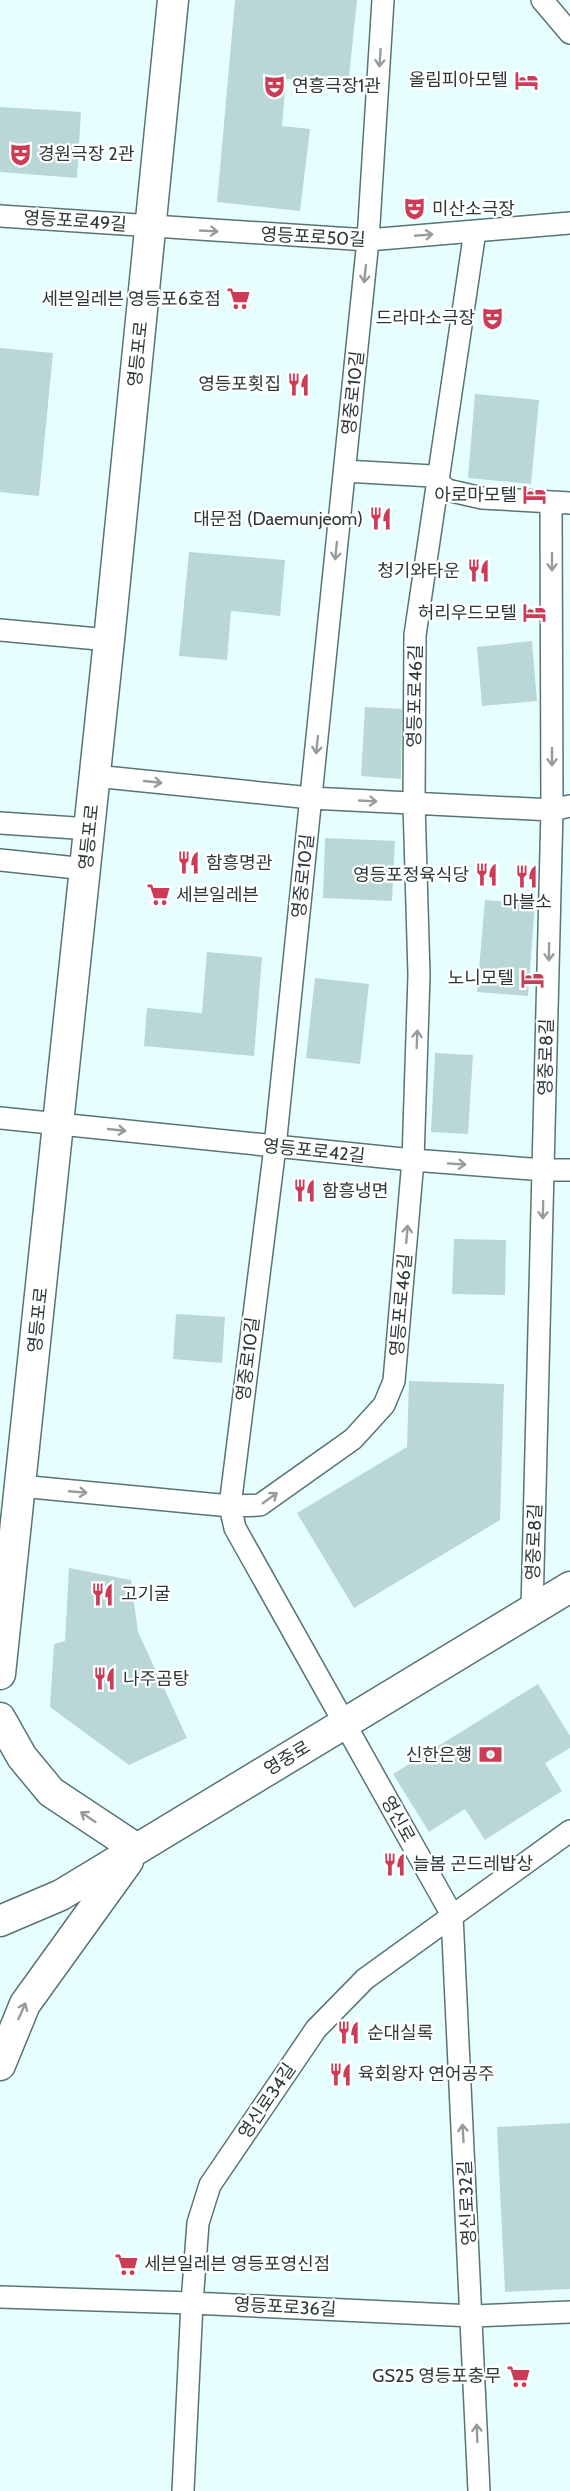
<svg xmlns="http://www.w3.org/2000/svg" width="570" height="2491" font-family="Cabin,'Noto Sans KR',sans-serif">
  <rect width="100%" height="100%" fill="#e6fffe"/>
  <path fill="#b8d7d6" d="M235,0H357L348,86L286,79L282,126L310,129L300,211L217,202Z
    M0,107L81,112L77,178L0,172Z
    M0,348L53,353L39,496L0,492Z
    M475,394L539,400L531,484L468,478Z
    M189,552L285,560L280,616L231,611L227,660L179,656Z
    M532,641L537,701L482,706L477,647Z
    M365,707L402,709L401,779L361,776Z
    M325,838L395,841L392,901L323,898Z
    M485,900L535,904L528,996L477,992Z
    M207,952L262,957L254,1056L144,1046L147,1008L202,1013Z
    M315,978L369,984L360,1064L306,1058Z
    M435,1053L473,1055L468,1134L431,1132Z
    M454,1239L506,1240L505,1295L452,1294Z
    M176,1314L225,1317L222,1363L173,1359Z
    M409,1381L504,1384L500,1520L354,1608L297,1513L407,1447Z
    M69,1568L131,1580L138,1632L187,1738L129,1765L50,1707L54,1644L65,1641Z
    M538,1684L570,1736V1748L545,1763L562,1791L485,1840L465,1809L429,1832L393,1774Z
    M570,2123V2289L505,2292L497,2127Z"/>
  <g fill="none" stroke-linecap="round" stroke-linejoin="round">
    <defs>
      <path id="street" d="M383,0L368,240L275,1147L230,1506L235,1528L452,1915L479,2491
        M542,0L570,33
        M0,216L368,240L570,223
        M345,471L432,476L447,490L482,498L570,503
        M0,630L109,640
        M95,776L311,798L552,810L570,806
        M0,823L90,829
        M0,860L86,869
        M0,1118L413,1160L544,1170H570
        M20,1486L230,1506L260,1505L353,1439L384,1405L394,1381L413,1160L419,975L414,803L415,635L475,231
        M532,1609L552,810L551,504
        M0,2297L192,2303L473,2316L570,2312
        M183,2491L192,2303L198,2223L210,2185L316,2029L365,1979L570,1831"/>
      <path id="secondary" d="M0,1674L109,640L173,0
        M0,1718L22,1757L51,1792L137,1849
        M0,1921L61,1895L570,1587
        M0,2065L25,2004L128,1861"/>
    </defs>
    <use href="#street" stroke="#587473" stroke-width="24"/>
    <use href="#secondary" stroke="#587473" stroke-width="33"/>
    <use href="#street" stroke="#fff" stroke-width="21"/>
    <use href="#secondary" stroke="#fff" stroke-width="30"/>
  </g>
  <defs><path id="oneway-shaft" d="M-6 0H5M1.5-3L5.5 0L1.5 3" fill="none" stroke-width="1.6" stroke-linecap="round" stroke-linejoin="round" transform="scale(1.5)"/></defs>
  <g stroke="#969c9c">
    <use href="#oneway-shaft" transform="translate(380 58) rotate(94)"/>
    <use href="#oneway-shaft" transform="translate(209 231) rotate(3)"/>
    <use href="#oneway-shaft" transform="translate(424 235) rotate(-5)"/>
    <use href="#oneway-shaft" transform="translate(365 274) rotate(96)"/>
    <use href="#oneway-shaft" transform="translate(336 551) rotate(96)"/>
    <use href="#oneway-shaft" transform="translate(552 562) rotate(90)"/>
    <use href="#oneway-shaft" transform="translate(317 745) rotate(96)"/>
    <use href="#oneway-shaft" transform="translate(552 757) rotate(90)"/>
    <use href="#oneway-shaft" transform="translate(153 782) rotate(6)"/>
    <use href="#oneway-shaft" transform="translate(368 801) rotate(3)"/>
    <use href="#oneway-shaft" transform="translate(549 952) rotate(91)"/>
    <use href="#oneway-shaft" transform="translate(417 1039) rotate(-88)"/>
    <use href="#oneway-shaft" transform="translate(117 1130) rotate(6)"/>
    <use href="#oneway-shaft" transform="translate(457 1164) rotate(4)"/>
    <use href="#oneway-shaft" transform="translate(543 1210) rotate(91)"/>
    <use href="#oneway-shaft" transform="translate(407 1234) rotate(-85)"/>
    <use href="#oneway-shaft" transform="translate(78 1492) rotate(5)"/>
    <use href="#oneway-shaft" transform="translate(270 1498) rotate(-35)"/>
    <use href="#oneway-shaft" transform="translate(88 1817) rotate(-146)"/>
    <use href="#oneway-shaft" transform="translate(22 2011) rotate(-66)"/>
    <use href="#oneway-shaft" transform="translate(463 2133) rotate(-93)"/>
    <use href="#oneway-shaft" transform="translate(477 2433) rotate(-92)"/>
  </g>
  <defs>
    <symbol id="hotel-bare" viewBox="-9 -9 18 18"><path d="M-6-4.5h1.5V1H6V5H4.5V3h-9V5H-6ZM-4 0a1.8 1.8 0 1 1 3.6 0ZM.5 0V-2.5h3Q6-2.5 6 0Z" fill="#cc3c56" stroke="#fff" stroke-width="2.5" paint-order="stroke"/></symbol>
    <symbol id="theatre-bare" viewBox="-9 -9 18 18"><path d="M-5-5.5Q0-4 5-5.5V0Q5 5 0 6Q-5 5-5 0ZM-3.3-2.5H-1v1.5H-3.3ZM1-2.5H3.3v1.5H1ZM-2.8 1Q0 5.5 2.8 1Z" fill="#cc3c56" stroke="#fff" stroke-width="2.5" paint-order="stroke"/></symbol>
    <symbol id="supermarket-bare" viewBox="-9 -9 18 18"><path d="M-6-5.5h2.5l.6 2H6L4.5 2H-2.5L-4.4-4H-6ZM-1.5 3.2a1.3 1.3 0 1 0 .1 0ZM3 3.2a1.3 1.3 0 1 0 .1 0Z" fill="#cc3c56" stroke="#fff" stroke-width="2.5" paint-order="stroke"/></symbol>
    <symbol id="restaurant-bare" viewBox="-9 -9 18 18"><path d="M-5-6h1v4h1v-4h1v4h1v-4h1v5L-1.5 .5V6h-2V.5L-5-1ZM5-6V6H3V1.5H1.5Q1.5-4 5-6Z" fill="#cc3c56" stroke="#fff" stroke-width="2.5" paint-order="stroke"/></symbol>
    <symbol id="bank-bare" viewBox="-9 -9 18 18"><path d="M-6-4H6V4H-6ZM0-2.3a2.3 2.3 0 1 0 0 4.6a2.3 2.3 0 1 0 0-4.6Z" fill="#cc3c56" stroke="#fff" stroke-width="2.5" paint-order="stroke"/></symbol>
  </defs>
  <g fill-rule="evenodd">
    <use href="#hotel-bare" x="510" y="64" width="33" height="33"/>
    <use href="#theatre-bare" x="258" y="70" width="33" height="33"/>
    <use href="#theatre-bare" x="4" y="138" width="33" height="33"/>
    <use href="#theatre-bare" x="398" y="192" width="33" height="33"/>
    <use href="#supermarket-bare" x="222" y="282" width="33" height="33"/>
    <use href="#theatre-bare" x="476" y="302" width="33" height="33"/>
    <use href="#restaurant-bare" x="282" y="368" width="33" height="33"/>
    <use href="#hotel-bare" x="518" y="478" width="33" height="33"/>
    <use href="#restaurant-bare" x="364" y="502" width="33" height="33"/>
    <use href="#restaurant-bare" x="462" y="554" width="33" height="33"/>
    <use href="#hotel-bare" x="518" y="596" width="33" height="33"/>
    <use href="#restaurant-bare" x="172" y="846" width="33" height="33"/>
    <use href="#restaurant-bare" x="470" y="858" width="33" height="33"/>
    <use href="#restaurant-bare" x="510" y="860" width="33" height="33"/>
    <use href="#supermarket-bare" x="142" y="878" width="33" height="33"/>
    <use href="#hotel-bare" x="516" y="962" width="33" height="33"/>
    <use href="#restaurant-bare" x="288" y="1174" width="33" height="33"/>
    <use href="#restaurant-bare" x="86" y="1578" width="33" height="33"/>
    <use href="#restaurant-bare" x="88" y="1662" width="33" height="33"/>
    <use href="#bank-bare" x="474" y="1738" width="33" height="33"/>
    <use href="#restaurant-bare" x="378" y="1848" width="33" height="33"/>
    <use href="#restaurant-bare" x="332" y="2016" width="33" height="33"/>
    <use href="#restaurant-bare" x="324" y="2058" width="33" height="33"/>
    <use href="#supermarket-bare" x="110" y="2248" width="33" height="33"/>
    <use href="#supermarket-bare" x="502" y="2360" width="33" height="33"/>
  </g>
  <g text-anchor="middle" stroke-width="4.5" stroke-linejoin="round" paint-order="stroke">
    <g font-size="18" fill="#2d3939" stroke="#fff" text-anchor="end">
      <text x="508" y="86">올림피아모텔</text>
      <text x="292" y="92" text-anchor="start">연흥극장1관</text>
      <text x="38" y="160" text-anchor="start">경원극장 2관</text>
      <text x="432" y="215" text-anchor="start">미산소극장</text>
      <text x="221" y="305">세븐일레븐 영등포6호점</text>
      <text x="475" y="324">드라마소극장</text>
      <text x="281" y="390">영등포횟집</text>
      <text x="517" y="501">아로마모텔</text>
      <text x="363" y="525">대문점 (Daemunjeom)</text>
      <text x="460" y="577">청기와타운</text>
      <text x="517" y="619">허리우드모텔</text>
      <text x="206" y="869" text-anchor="start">함흥명관</text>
      <text x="469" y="881">영등포정육식당</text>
      <text x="176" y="901" text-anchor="start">세븐일레븐</text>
      <text x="527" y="908" text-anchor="middle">마블소</text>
      <text x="514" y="984">노니모텔</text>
      <text x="322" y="1197" text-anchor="start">함흥냉면</text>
      <text x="121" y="1600" text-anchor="start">고기굴</text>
      <text x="123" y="1685" text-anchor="start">나주곰탕</text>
      <text x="472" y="1761">신한은행</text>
      <text x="413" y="1870" text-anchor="start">늘봄 곤드레밥상</text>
      <text x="367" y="2039" text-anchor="start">순대실록</text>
      <text x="358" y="2080" text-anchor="start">육회왕자 연어공주</text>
      <text x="144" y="2270" text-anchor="start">세븐일레븐 영등포영신점</text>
      <text x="501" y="2382">GS25 영등포충무</text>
    </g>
    <g font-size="18" fill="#2d3939" stroke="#fff">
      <text transform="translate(75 221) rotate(4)" y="6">영등포로49길</text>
      <text transform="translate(313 237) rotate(3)" y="6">영등포로50길</text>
      <text transform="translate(138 354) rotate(-84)" y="6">영등포로</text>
      <text transform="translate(353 393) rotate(-84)" y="6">영중로10길</text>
      <text transform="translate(415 696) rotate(-89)" y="6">영등포로46길</text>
      <text transform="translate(89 837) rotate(-84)" y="6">영등포로</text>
      <text transform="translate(303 876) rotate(-84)" y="6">영중로10길</text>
      <text transform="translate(546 1057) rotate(-89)" y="6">영중로8길</text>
      <text transform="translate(314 1151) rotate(6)" y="6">영등포로42길</text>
      <text transform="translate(401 1305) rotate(-85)" y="6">영등포로46길</text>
      <text transform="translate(38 1320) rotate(-84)" y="6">영등포로</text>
      <text transform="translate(248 1359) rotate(-83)" y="6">영중로10길</text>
      <text transform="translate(534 1542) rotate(-88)" y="6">영중로8길</text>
      <text transform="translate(287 1758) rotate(-31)" y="6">영중로</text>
      <text transform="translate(398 1819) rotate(61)" y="6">영신로</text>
      <text transform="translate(267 2101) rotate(-56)" y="6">영신로34길</text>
      <text transform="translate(467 2203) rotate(-93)" y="6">영신로32길</text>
      <text transform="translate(285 2307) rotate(3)" y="6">영등포로36길</text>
    </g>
  </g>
</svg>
